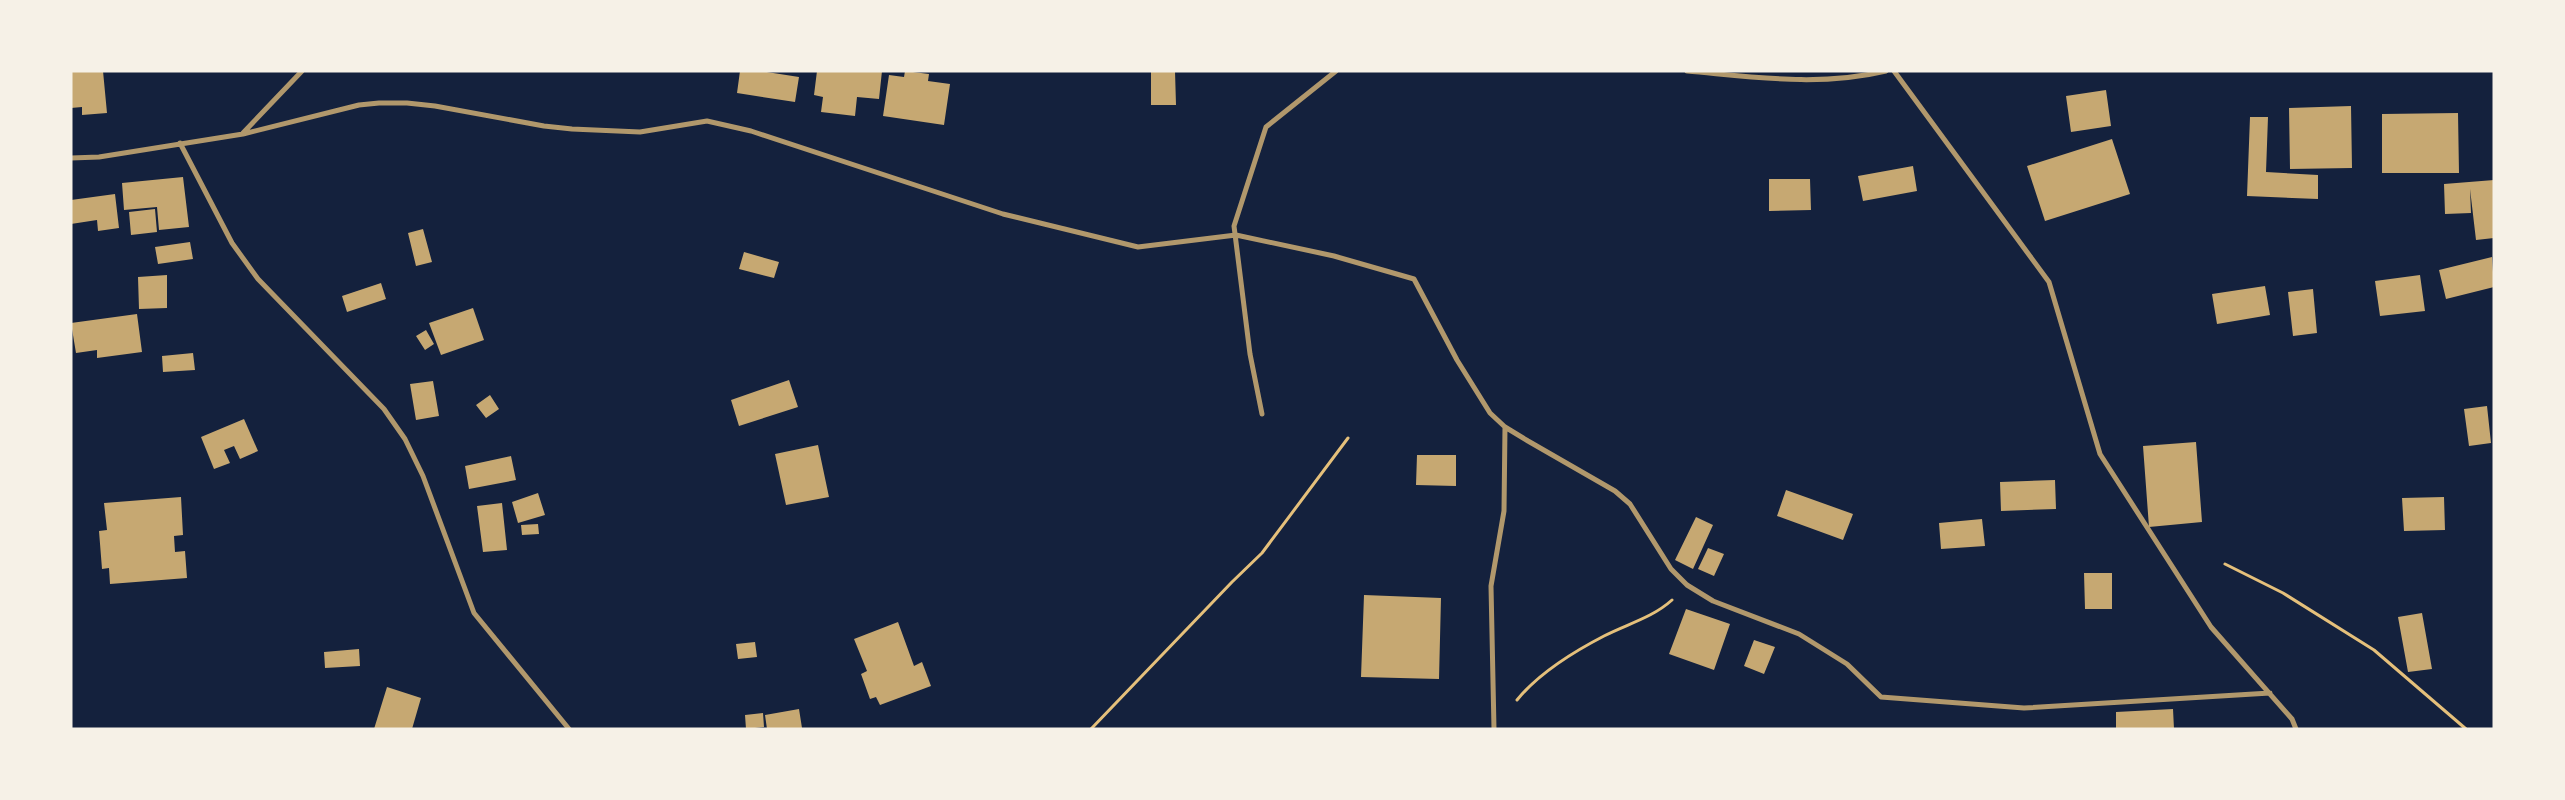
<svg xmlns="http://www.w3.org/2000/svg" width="2565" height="800" font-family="Overpass,sans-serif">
  <rect width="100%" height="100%" fill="#14213d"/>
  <path fill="#c6a872" d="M71,71H103L107,113L82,115V107L71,108Z
    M740,71H761L799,77L795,102L737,93Z
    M817,71H882L879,99L857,97L855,116L821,112L823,97L814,95Z
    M905,71L929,74L928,81L950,84L944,125L883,116L889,75L904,77Z
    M1151,71H1175L1176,105H1151Z
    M2106,90L2111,126L2071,132L2066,96Z
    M2351,106L2352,168L2290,169L2289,108Z
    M2458,113L2459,173H2382V114Z
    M2250,117H2268L2266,172L2318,175V199L2247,196Z
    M2112,139L2130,194L2045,221L2027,166Z
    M1913,166L1917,191L1863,201L1858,176Z
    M183,177L189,227L159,230L157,207L124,210L122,183Z
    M1769,179H1810L1811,210L1769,211Z
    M2494,180V238L2476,240L2470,189L2471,213L2445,214L2444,184Z
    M115,194L119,228L98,231L97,220L71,224V200Z
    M155,209L157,232L131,235L129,212Z
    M423,229L432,262L416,266L408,233Z
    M190,242L193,259L158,264L155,247Z
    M744,252L779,262L774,278L739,269Z
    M2492,257L2494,287L2446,299L2439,270Z
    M167,275V308L139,309L138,277Z
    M2420,275L2425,311L2380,316L2375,281Z
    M381,283L386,299L347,312L342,296Z
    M2265,286L2270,315L2217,324L2212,294Z
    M2313,289L2317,333L2293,336L2288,292Z
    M473,308L484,340L441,355L429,323Z
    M137,314L142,352L97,358V350L76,353L71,323Z
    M426,330L434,344L425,350L416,336Z
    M193,353L195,370L163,372L162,356Z
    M789,380L798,407L739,426L731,400Z
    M433,381L439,416L416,420L410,384Z
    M490,395L499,409L486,418L476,405Z
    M2487,406L2491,443L2469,446L2464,409Z
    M244,419L258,451L240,459L234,446L224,450L230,463L214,469L201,437Z
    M2196,442L2202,522L2149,527L2143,446Z
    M818,445L829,497L786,505L775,454Z
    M1417,455H1456V486L1416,485Z
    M511,456L516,480L469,489L465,466Z
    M2055,480L2056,509L2001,511L2000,482Z
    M1786,490L1853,514L1843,540L1777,516Z
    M538,493L545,515L518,523L512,502Z
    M181,497L183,535L174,536L175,552L185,551L187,578L110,584L109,568L102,569L99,531L107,530L104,503Z
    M2444,497L2445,530L2404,531L2402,498Z
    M502,503L507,550L483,552L477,506Z
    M1696,517L1713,525L1693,569L1675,560Z
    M1982,519L1985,546L1941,549L1939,523Z
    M538,524L539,534L522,535L521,525Z
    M1708,548L1724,554L1714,576L1698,569Z
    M2084,573H2112V609H2085Z
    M1364,595L1441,598L1439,679L1361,677Z
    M1686,609L1730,624L1714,670L1669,654Z
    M2422,613L2432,669L2408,672L2398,617Z
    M898,622L914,666L922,662L931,686L880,705L876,697L870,699L861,674L867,671L854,639Z
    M1754,640L1775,647L1764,674L1744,666Z
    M755,642L757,657L738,659L736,644Z
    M359,649L360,666L325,668L324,652Z
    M387,687L421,698L412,729H374Z
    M799,709L802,728L767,729L765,715Z
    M2173,709L2174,729H2116V712Z
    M763,713L764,727L746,729L745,715Z"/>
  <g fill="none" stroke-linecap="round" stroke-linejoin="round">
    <path stroke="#e5c07b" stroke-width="3" d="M2225,564L2283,593L2374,650L2466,729
      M1517,700C1539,673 1573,652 1604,636C1627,624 1652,618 1672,600
      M1091,729L1232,582L1262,553L1348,438"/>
    <path stroke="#b1986c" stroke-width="5" d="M1687,71C1755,77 1819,87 1886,71
      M1894,71L2049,282L2100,454L2211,627L2292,719L2296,729
      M243,133L302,71
      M180,143L232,243L258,279L384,409L405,439L423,476L474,613L569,729
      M71,158L99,157L243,134L359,105L379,103H407L435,106L544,126L572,129L640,132L707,121L751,131L1003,214L1138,247L1236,235L1334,256L1414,279L1457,360L1490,413L1505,427L1528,441L1615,491L1630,504L1671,569L1687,585L1713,601L1799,634L1847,664L1881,697L2024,708L2270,693
      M1262,414L1250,354L1234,226L1266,127L1336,71
      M1494,729L1491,586L1504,511L1505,427"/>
  </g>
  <rect width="2565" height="800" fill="none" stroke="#f6f1e7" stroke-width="145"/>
</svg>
